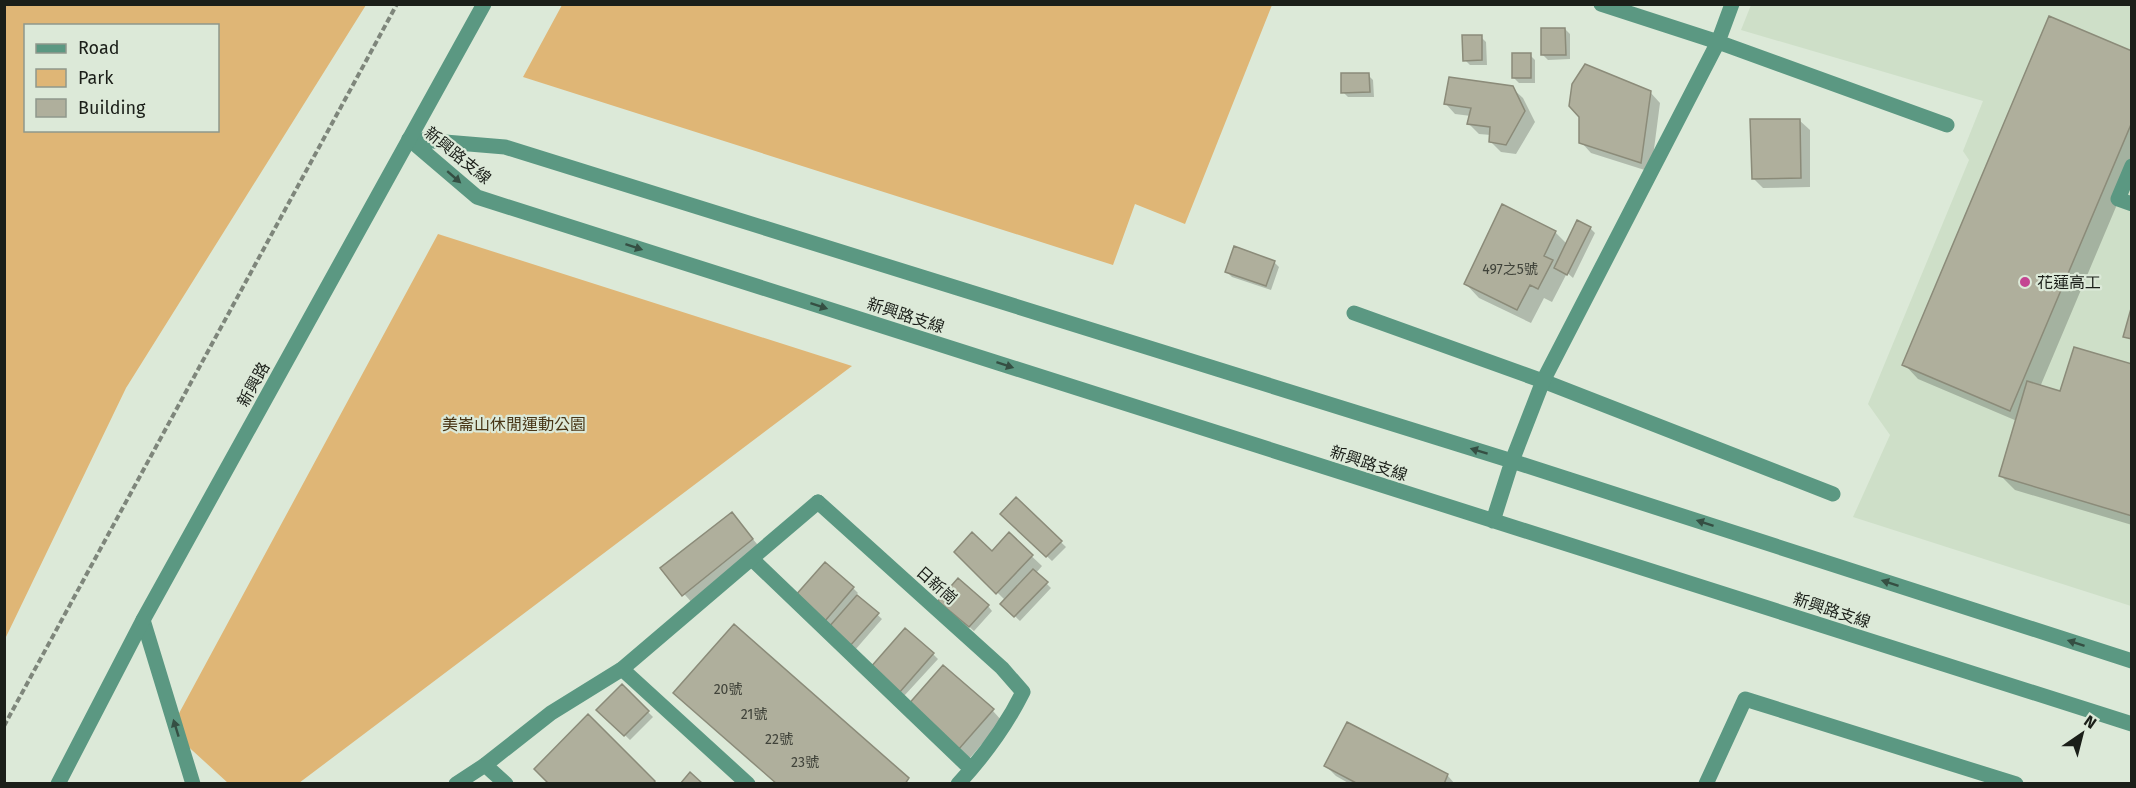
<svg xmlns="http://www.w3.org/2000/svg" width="2136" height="788" font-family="'Fira Sans','Noto Sans TC',sans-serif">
  <rect width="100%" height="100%" fill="#dce9d8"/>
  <path fill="#cedfc8" d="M1751,5H2131V606L1853,517L1890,435L1868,404L1969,160L1963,151L1983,101L1741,30Z"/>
  <path fill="#dfb676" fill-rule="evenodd" d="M5,4L366,5L126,388L5,639ZM26,26H218V130H26Z
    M562,5V4L1272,5L1185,224L1135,204L1113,265L523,77Z
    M438,234L852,366L299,783H228L170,730Z"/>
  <path fill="#0003" d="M1565,29L1570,34V59L1548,60L1543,55Z
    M1481,37L1486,42L1487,65H1470L1465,60Z
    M2132,52V169L2040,387L2061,393L2132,366V525L2015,490L2001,476L2017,421L1918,379L1904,364Z
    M1530,55L1535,60V83H1519L1514,78Z
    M1368,75L1373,80L1374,97H1348L1343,92Z
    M1512,88L1523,98L1535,122L1516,154L1501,152L1491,142V135L1479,134L1469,124L1471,116L1455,114L1445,103Z
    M1650,92L1660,103L1651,172L1591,153L1581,142Z
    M1799,120L1810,130V187L1763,188L1753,178Z
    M1590,228L1595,233L1573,278L1563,269L1561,270L1566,275L1552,302L1544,298L1531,323L1479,298L1465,283L1555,232L1567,244Z
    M1274,262L1279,267L1271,290L1232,277L1227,272Z
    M1016,499L1066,547L1052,561L1002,514Z
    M732,514L762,550L694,605L662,569Z
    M1009,535L1042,566L1036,573L1051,588L1020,621L1002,604L1005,600L956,552L992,553Z
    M825,564L853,588L858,593L856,595L882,619L855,650L802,600Z
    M945,606H988L992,611L974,631Z
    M933,654L938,659L904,696L877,672Z
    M622,686L653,717L630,740L599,710Z
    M993,711L1002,721L969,759L919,716Z
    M1347,724L1448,776L1455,784H1350L1336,776L1326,766Z"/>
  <path fill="#afaf9c" stroke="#8b8b79" stroke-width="1.5" d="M2049,16L2132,51V122L2010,411L1902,365Z
    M1541,28H1565L1566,55H1541Z
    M1462,35H1482V60L1463,61Z
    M1512,53H1531V78H1512Z
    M1585,64L1651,91L1641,163L1579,143V117L1569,106L1572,84Z
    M1341,73H1369L1370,92L1341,93Z
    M1449,77L1513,86L1525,111L1506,145L1489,142L1490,127L1467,124L1471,108L1444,104Z
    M1750,119H1800L1801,178L1752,179Z
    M1502,204L1556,231L1544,256L1553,260L1538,289L1530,285L1517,310L1464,284Z
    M1577,220L1591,227L1567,275L1554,268Z
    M1234,246L1275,261L1266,286L1225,272Z
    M2132,305V339L2123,337Z
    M2074,347L2132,364V516L1999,476L2027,381L2060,391Z
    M1016,497L1062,541L1046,557L1000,514Z
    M732,512L753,539L682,596L660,568Z
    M972,532L992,551L1009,532L1033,555L996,594L954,552Z
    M825,562L854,587L825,621L795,596Z
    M1033,569L1048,582L1014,617L1000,604Z
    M958,578L989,605L969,627L938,601Z
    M857,595L879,613L849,647L828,628Z
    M734,624L909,778L905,784H777L673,693Z
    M905,628L934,653L899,693L870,668Z
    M943,665L994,709L958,750L907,706Z
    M622,684L649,711L624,736L596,710Z
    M588,714L655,781L653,784H549L534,769Z
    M1347,722L1448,774L1444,784H1358L1324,766Z
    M690,772L703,784H680Z"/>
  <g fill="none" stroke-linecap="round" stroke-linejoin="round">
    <path stroke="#7e867b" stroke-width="4" stroke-dasharray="6 3" stroke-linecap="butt" d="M4,726L397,4"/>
    <path stroke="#5b9882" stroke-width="15" d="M1354,313L1543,381L1833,494
      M818,502L1002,668L1023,692C1006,726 984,756 958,784
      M752,559L971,769
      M143,620L193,784
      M622,669L748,784
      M485,765L506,784
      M1706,784L1745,699L2016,784"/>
    <path stroke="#5b9882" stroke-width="15" d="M1601,4L1718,42L1947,125
      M409,139L477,197L2132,724
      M409,139L505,147L1512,461L2132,661
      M2132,166L2118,199L2132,204
      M1493,521L1512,461L1543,381L1718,42L1732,4
      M456,784L485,765L551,713L622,669L818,502"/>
    <path stroke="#5b9882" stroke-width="15" d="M58,784L143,620L484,4"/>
  </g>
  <defs><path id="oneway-solid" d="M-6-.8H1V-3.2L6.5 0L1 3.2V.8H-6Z" transform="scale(1.5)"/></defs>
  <g fill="#354f43">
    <use href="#oneway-solid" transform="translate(454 177) rotate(41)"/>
    <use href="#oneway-solid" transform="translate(634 247) rotate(18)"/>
    <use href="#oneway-solid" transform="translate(819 306) rotate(18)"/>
    <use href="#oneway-solid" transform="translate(1005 365) rotate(18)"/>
    <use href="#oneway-solid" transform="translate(1479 451) rotate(-163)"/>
    <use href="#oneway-solid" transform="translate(1705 523) rotate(-162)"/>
    <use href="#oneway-solid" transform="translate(1890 583) rotate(-162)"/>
    <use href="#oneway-solid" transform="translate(2076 643) rotate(-162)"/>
    <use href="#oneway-solid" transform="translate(176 728) rotate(-107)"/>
  </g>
  <circle fill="#c44592" stroke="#dce9d8" stroke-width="2" cx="2025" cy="282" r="6"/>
  <g text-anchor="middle" stroke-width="4.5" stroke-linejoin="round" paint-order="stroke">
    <g font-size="14" fill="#40433a">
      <text x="1510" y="274">497之5號</text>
      <text x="728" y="694">20號</text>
      <text x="754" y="719">21號</text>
      <text x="779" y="744">22號</text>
      <text x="805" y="767">23號</text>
    </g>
    <g font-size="16" fill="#1b1f19" stroke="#dce9d8">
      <text transform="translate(458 155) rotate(39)" y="6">新興路支線</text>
      <text transform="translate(906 315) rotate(18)" y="6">新興路支線</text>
      <text transform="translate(253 384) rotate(-61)" y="6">新興路</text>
      <text transform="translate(1369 463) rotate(18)" y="6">新興路支線</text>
      <text transform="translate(937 585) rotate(42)" y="6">日新崗</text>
      <text transform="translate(1832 610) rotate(18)" y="6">新興路支線</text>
    </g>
    <g font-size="16" fill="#1b1f19" stroke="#dce9d8" text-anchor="start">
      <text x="2037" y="288">花蓮高工</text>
    </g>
    <g font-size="16" fill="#483516" stroke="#dce9d8">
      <text x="514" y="430">美崙山休閒運動公園</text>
    </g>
  </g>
  <rect width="2136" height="788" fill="none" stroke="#1b1f19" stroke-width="12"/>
  <rect x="24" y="24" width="195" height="108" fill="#dce9d8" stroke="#8f988c" stroke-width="1.5"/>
  <rect x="36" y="44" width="30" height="9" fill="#5b9882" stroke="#8f988c" stroke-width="1.5"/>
  <text x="78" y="54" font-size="18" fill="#1b1f19">Road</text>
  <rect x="36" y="69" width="30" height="18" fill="#dfb676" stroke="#8f988c" stroke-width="1.5"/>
  <text x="78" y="84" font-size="18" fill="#1b1f19">Park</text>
  <rect x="36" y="99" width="30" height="18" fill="#afaf9c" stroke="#8f988c" stroke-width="1.5"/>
  <text x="78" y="114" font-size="18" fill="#1b1f19">Building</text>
  <g transform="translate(2082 734) rotate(35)" stroke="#dce9d8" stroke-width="4.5" paint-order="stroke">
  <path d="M0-4.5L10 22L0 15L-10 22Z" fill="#1b1f19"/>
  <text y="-9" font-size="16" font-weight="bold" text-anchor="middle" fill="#1b1f19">N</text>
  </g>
</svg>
